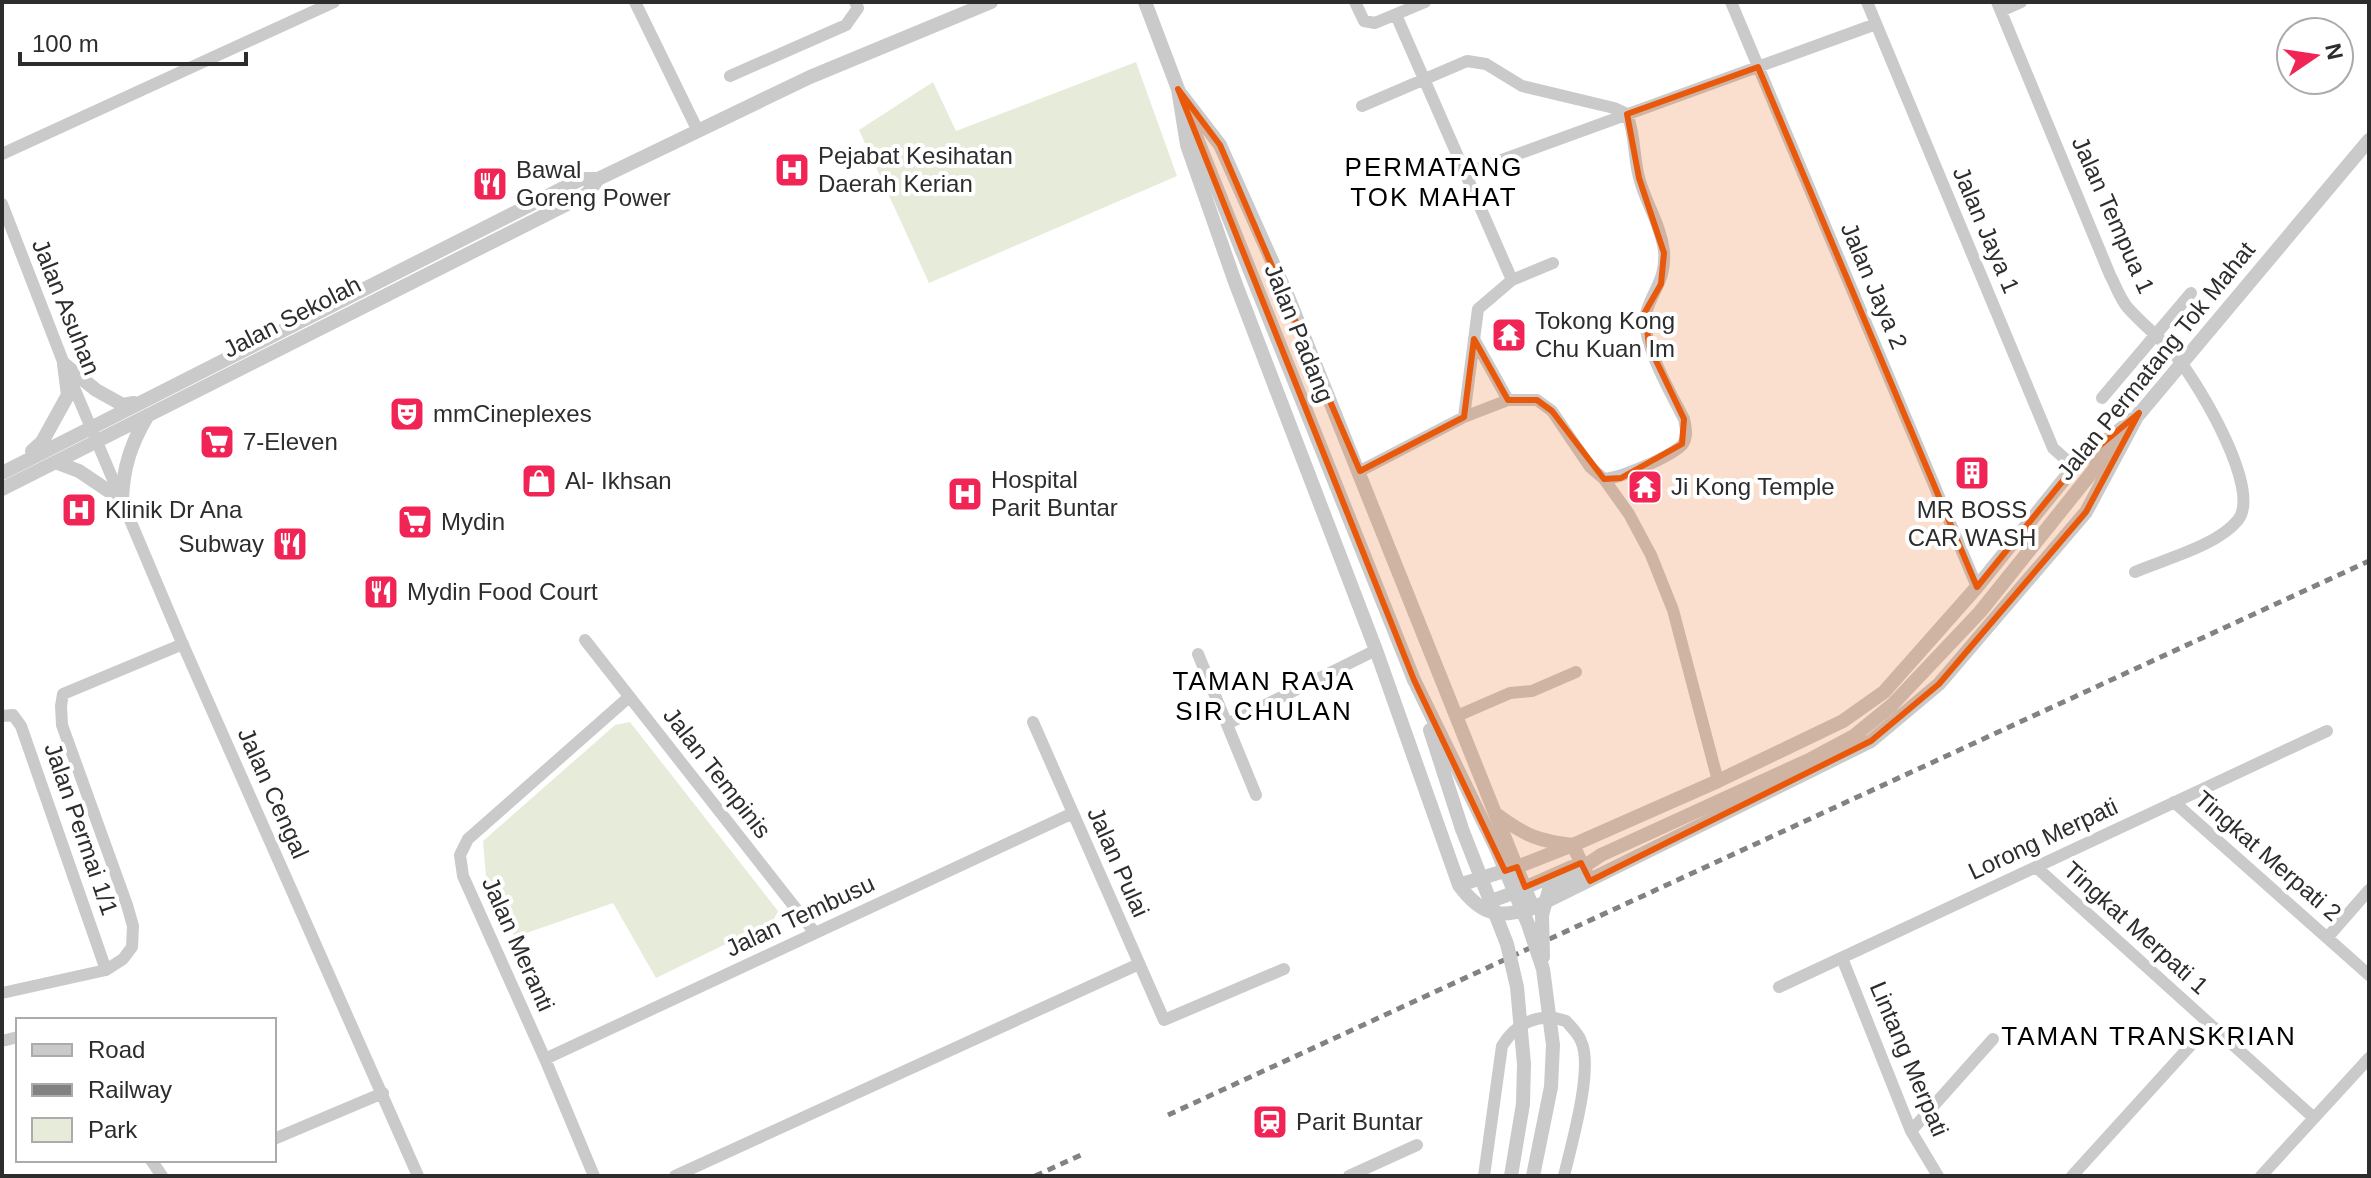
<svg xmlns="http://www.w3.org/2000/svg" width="2371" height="1178" font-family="Arial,sans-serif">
  <rect width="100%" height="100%" fill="#fff"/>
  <path fill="#e7ecda" d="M1136,62L1177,176L929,283L859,130L933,82L956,131Z
    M630,722L778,911L773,921L656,978L613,903L515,937L486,877L483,841L615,725Z"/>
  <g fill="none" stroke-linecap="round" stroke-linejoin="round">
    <path stroke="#cacaca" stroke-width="12" d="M635,2L698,131
      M1355,2L1364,21L1375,23L1425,2
      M1731,2L1977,587
      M1867,2L2053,448L2074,467
      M1997,2L2110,275C2116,286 2120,299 2128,308C2144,326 2164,341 2179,360C2200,387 2262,490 2238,520C2217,546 2165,559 2135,572
      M2001,11L2021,2
      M1396,15L1512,280
      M730,76L846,25L858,8L855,2
      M1362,106L1467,61L1486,64L1522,86L1614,108L1627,114C1636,136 1633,159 1640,181C1647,205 1661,226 1664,251C1666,278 1655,287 1647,310C1637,336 1672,395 1684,419C1686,428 1688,438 1682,445C1670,457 1621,478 1604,479
      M2,154L334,2
      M1466,173L1876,24
      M2,204L64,364L180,638L418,1176
      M1474,339L1508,400
      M2102,398L2191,293
      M1464,417L1478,309L1512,280L1553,263
      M1360,471L1464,417L1508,400H1537L1552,411L1590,467L1604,479L1629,514L1651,555L1673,610L1718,781
      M585,640L815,933
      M1198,654L1256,795
      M2,716L13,715L21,726L106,970
      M1457,716L1510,693L1532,691L1576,672
      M1033,722L1164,1020L1284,969
      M1227,724L1376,650
      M2174,802L2369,975
      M2036,867L2314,1118
      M2327,938L2369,890
      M1842,958L1911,1131L1938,1176
      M1779,987L2327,731
      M2,993L106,970L123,959L132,947L133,926L127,905L62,725L61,706L63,694L183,644
      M2,1041L18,1037
      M545,1059L1073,813
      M1911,1131L1993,1039
      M274,1139L383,1093
      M151,1160L162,1176
      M594,1176L545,1059L463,876L460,855L468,839L629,697
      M675,1176L1139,964
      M1349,1176L1417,1145
      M1484,1176L1502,1046C1516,1023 1539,1012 1566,1021C1571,1027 1578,1033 1581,1041C1594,1068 1571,1146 1564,1176
      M2072,1176L2210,1024
      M2261,1176L2369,1058"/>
    <path stroke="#cacaca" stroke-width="14" d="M1145,2L1181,97
      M1178,89L1187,145L1235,282L1376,650L1459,885C1481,915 1499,919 1533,908L1871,741L1939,684L2086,512L2139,413
      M1180,93L1220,145L1289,299L1533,908
      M1188,116L1414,680
      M64,364L96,390L123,405L134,403
      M2135,419L2369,140
      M32,451L42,442L68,395L64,364
      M55,462L79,471L122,500
      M2,473L581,179H598L810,77L991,2
      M2,489L587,194L598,179
      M122,500C123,468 131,443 148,415
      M1499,816C1526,836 1539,841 1573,845L1587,875
      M1601,855L1811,759L1854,736L1892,705L1980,612L2117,441
      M1459,885L1517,867L1573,845L1718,781L1843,721L1884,692L1977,587L2074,467L2133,419
      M1491,901L1513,893"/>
    <path stroke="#828282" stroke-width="5" stroke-dasharray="8 6" stroke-linecap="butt" d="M1168,1115L2369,561
      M1035,1176L1083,1154"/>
    <path stroke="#cacaca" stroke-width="14" d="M1414,680L1496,848L1528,924L1543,969L1553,1045L1551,1087L1533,1176
      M1430,730L1462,829L1507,944L1517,987L1524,1064L1523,1104L1511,1176
      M1513,893L1572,867
      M1543,957L1542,915L1549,890L1601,855"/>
  </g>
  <path fill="#e8590c" fill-opacity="0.2" stroke="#e8590c" stroke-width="6" stroke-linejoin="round" d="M1758,67L1977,587L2074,467L2139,413L2086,512L1939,684L1871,741L1590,881L1581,863L1525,887L1517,867L1505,871L1414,680L1178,89L1220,145L1360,471L1464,417L1474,339L1508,400H1537L1552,411L1604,479L1621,478L1682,444L1684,419L1649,346L1645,312L1661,284L1664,253L1639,178L1627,114Z"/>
  <defs>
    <symbol id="hospital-square" viewBox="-11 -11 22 22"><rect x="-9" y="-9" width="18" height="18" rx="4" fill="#f02455" stroke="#fff"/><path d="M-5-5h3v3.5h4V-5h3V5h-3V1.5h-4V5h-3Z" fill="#fff"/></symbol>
    <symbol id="restaurant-square" viewBox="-11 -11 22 22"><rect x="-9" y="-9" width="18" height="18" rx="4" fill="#f02455" stroke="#fff"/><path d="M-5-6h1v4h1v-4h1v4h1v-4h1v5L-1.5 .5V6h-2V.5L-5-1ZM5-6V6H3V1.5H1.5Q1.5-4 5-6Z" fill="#fff"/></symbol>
    <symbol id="temple-square" viewBox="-11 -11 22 22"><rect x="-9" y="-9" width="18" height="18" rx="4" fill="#f02455" stroke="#fff"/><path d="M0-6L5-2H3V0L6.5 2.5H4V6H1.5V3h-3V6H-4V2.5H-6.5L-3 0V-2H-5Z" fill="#fff"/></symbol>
    <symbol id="theatre-square" viewBox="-11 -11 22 22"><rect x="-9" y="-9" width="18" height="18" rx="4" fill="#f02455" stroke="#fff"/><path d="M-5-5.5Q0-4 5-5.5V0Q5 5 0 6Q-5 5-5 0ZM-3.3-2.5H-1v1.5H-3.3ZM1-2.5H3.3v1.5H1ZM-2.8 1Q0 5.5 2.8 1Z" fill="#fff"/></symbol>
    <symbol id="supermarket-square" viewBox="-11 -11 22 22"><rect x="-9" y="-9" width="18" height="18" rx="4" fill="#f02455" stroke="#fff"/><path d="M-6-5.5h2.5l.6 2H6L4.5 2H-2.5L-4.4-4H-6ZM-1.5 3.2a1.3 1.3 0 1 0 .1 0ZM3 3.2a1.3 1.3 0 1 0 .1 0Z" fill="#fff"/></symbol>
    <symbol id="building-square" viewBox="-11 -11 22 22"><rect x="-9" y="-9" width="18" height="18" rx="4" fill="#f02455" stroke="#fff"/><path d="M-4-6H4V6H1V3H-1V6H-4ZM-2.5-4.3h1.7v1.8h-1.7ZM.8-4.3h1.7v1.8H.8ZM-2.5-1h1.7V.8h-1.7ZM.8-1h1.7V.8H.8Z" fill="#fff"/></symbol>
    <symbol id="shop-square" viewBox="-11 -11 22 22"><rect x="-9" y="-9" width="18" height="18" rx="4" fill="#f02455" stroke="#fff"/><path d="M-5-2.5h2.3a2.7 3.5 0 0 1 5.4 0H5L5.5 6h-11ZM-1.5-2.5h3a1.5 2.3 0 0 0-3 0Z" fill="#fff"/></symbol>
    <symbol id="station-square" viewBox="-11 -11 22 22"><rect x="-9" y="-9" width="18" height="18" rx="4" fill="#f02455" stroke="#fff"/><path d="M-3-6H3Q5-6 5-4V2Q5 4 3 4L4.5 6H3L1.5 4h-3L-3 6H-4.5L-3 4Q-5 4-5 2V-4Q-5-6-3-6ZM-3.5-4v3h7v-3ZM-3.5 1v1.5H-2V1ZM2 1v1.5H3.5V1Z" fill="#fff"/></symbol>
  </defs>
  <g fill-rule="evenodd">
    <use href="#hospital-square" x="772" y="150" width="40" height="40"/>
    <use href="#restaurant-square" x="470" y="164" width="40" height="40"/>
    <use href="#temple-square" x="1489" y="315" width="40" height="40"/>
    <use href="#theatre-square" x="387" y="394" width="40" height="40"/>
    <use href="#supermarket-square" x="197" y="422" width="40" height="40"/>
    <use href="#building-square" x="1952" y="453" width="40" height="40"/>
    <use href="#shop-square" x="519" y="461" width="40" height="40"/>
    <use href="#temple-square" x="1625" y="467" width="40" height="40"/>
    <use href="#hospital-square" x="945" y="474" width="40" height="40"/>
    <use href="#hospital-square" x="59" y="490" width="40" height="40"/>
    <use href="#supermarket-square" x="395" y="502" width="40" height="40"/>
    <use href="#restaurant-square" x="270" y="524" width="40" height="40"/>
    <use href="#restaurant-square" x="361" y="572" width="40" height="40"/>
    <use href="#station-square" x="1250" y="1102" width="40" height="40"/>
  </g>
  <g text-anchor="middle" stroke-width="8" stroke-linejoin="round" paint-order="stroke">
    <g font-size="24" fill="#2d2d2d" stroke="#fff" text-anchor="start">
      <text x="818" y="164">Pejabat Kesihatan<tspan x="818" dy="28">Daerah Kerian</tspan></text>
      <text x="516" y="178">Bawal<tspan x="516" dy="28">Goreng Power</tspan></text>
      <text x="1535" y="329">Tokong Kong<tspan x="1535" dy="28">Chu Kuan Im</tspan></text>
      <text x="433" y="422">mmCineplexes</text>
      <text x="243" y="450">7-Eleven</text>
      <text x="991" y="488">Hospital<tspan x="991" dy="28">Parit Buntar</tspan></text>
      <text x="565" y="489">Al- Ikhsan</text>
      <text x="1671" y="495">Ji Kong Temple</text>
      <text x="105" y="518">Klinik Dr Ana</text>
      <text x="1972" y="518" text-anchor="middle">MR BOSS<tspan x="1972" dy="28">CAR WASH</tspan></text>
      <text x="441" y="530">Mydin</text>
      <text x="264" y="552" text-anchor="end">Subway</text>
      <text x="407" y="600">Mydin Food Court</text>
      <text x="1296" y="1130">Parit Buntar</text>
    </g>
    <g font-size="24" fill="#2d2d2d" stroke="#fff">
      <text transform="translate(2113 215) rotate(66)" y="8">Jalan Tempua 1</text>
      <text transform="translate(1986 230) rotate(67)" y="8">Jalan Jaya 1</text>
      <text transform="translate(1874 286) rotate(67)" y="8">Jalan Jaya 2</text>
      <text transform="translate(66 307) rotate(68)" y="8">Jalan Asuhan</text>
      <text transform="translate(292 317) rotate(-27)" y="8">Jalan Sekolah</text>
      <text transform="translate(1299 333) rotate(68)" y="8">Jalan Padang</text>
      <text transform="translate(2156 361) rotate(-51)" y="8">Jalan Permatang Tok Mahat</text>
      <text transform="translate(717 773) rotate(52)" y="8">Jalan Tempinis</text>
      <text transform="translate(273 793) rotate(66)" y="8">Jalan Cengal</text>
      <text transform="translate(81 829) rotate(71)" y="8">Jalan Permai 1/1</text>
      <text transform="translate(2043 839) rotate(-25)" y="8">Lorong Merpati</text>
      <text transform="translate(2268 856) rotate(41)" y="8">Tingkat Merpati 2</text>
      <text transform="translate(1118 862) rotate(66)" y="8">Jalan Pulai</text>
      <text transform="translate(800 916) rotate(-25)" y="8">Jalan Tembusu</text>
      <text transform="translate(2136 928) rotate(42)" y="8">Tingkat Merpati 1</text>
      <text transform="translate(518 944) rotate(66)" y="8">Jalan Meranti</text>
      <text transform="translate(1909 1059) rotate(67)" y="8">Lintang Merpati</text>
    </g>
    <g font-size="26" letter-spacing="2" fill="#000" stroke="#fff">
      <text x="1434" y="176">PERMATANG<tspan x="1434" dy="30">TOK MAHAT</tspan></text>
      <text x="1264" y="690">TAMAN RAJA<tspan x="1264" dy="30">SIR CHULAN</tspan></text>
      <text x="2149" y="1045">TAMAN TRANSKRIAN</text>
    </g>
  </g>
  <rect width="2371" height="1178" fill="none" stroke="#2d2d2d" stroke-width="8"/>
  <rect x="16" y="1018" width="260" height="144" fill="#ffffff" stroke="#ababab" stroke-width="2"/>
  <rect x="32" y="1044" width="40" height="12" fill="#cacaca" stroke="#ababab" stroke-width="2"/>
  <text x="88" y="1058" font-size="24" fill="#2d2d2d">Road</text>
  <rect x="32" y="1084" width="40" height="12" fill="#828282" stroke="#ababab" stroke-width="2"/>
  <text x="88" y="1098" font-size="24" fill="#2d2d2d">Railway</text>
  <rect x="32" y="1118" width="40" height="24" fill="#e7ecda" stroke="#ababab" stroke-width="2"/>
  <text x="88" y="1138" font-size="24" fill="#2d2d2d">Park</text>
  <g transform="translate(2315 56) rotate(77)"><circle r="38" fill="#ffffff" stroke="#ababab" stroke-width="2"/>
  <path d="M0-6L14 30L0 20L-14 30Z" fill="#f02455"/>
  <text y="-12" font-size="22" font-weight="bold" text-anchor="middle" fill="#2d2d2d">N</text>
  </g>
  <path d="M20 52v12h226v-12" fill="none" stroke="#2d2d2d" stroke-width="4"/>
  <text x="32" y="52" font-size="24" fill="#2d2d2d" stroke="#ffffff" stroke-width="6" paint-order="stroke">100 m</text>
</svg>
